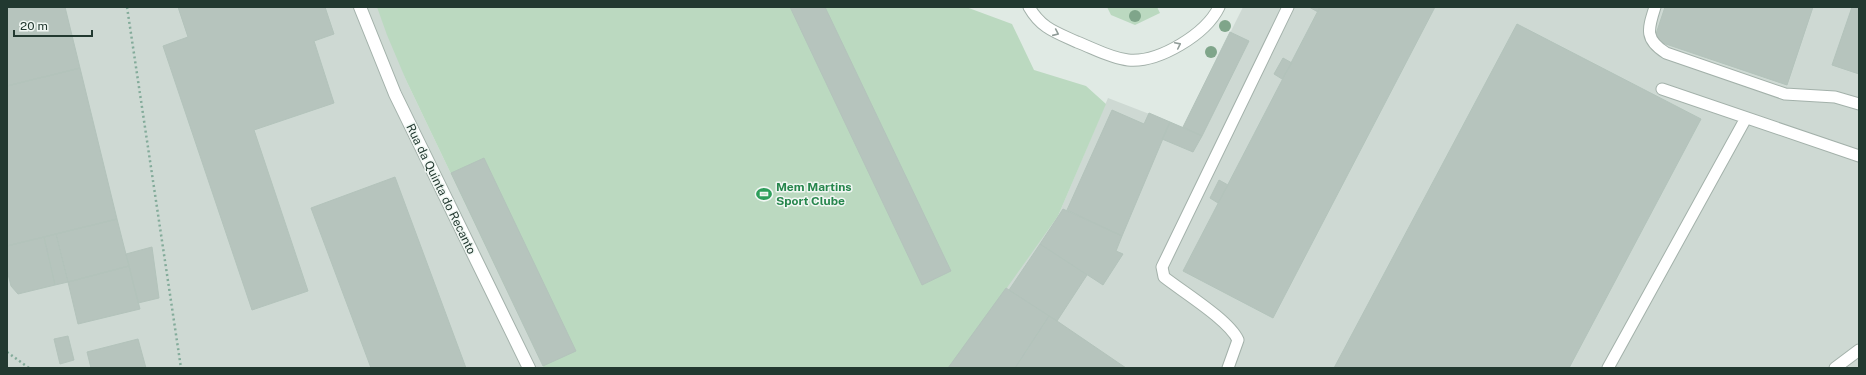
<svg xmlns="http://www.w3.org/2000/svg" width="1866" height="375" font-family="'Public Sans',sans-serif">
  <rect width="100%" height="100%" fill="#e0eae4"/>
  <path fill="#ced9d3" d="M7,7H380L406,80L544,368H7Z
    M1243,7H1859V368H947L1058,216L1108,98L1183,127Z"/>
  <path fill="#bbd9c0" d="M377,7H966L1012,24L1034,70L1086,86L1106,104L1058,216L950,368H544L406,80L387,35Z
    M1107,7H1157L1160,13L1135,25L1111,15Z"/>
  <path fill="#b6c4bd" stroke="#b3c3bb" d="M7,7H65L80,68L7,86Z
    M178,7H325L334,34L314,41L334,103L254,130L308,291L252,310L163,46L188,37Z
    M790,7H825L951,271L922,285Z
    M1309,7H1320L1318,12Z
    M1320,7H1435L1273,318L1183,271Z
    M1665,7H1813L1787,85L1654,40Z
    M1852,7H1859V74L1832,65Z
    M1517,24L1701,119L1569,368H1334Z
    M1230,32L1249,41L1202,136L1183,127Z
    M1283,58L1292,63L1282,79L1274,74Z
    M80,68L117,219L7,246V86Z
    M1112,110L1144,124L1149,113L1170,122L1122,236L1067,210Z
    M1170,122L1202,136L1193,152L1162,139Z
    M484,158L576,351L543,366L451,173Z
    M395,177L466,368H371L311,208Z
    M1219,180L1228,185L1218,203L1210,198Z
    M1063,209L1122,236L1116,251L1123,254L1103,285L1040,244Z
    M117,219L129,266L68,282L56,234Z
    M56,234L68,282L55,285L44,237Z
    M44,237L55,285L18,294L11,286L7,270V246Z
    M1040,244L1087,275L1057,321L1009,290Z
    M152,247L159,298L138,303L126,254Z
    M129,266L140,309L78,324L68,282Z
    M1006,288L1049,316L1015,368H948Z
    M1049,316L1057,321L1126,368H1015Z
    M68,336L74,360L60,364L54,339Z
    M138,339L146,368H91L87,352Z"/>
  <g fill="none" stroke-linecap="round" stroke-linejoin="round">
    <defs>
      <path id="service" d="M1029,7C1041,28 1055,32 1077,42C1093,48 1110,58 1128,60C1159,63 1206,34 1219,7
        M1655,7C1648,29 1644,39 1666,53L1785,94L1835,97L1859,104
        M1662,89L1859,156
        M1228,368L1238,340C1229,320 1183,292 1164,277L1162,267L1288,7
        M1608,368L1746,118
        M1835,368L1859,350"/>
      <path id="tertiary" d="M360,7L395,94L529,368"/>
    </defs>
    <use href="#service" stroke="#a3b1aa" stroke-width="13"/>
    <use href="#tertiary" stroke="#a3b1aa" stroke-width="14"/>
    <path stroke="#83ab9a" stroke-width="2.5" stroke-dasharray="2 3" stroke-linecap="butt" d="M127,7L181,368
      M7,352L29,368"/>
    <use href="#service" stroke="#fff" stroke-width="11"/>
    <use href="#tertiary" stroke="#fff" stroke-width="12"/>
  </g>
  <g fill="#7fa58a">
    <circle cx="1135" cy="16" r="6"/>
    <circle cx="1225" cy="26" r="6"/>
    <circle cx="1211" cy="52" r="6"/>
  </g>
  <defs><path id="oneway-chevron" d="M-2-3.5L2.5 0L-2 3.5" fill="none" stroke-width="1.6" stroke-linecap="round" stroke-linejoin="round"/></defs>
  <g stroke="#909c98">
    <use href="#oneway-chevron" transform="translate(1056 33) rotate(24)"/>
    <use href="#oneway-chevron" transform="translate(1178 45) rotate(-26)"/>
  </g>
  <defs>
    <symbol id="stadium-bare" viewBox="-9 -9 18 18"><path d="M0-5a6.5 5 0 1 0 0 10a6.5 5 0 1 0 0-10ZM-3.5-1.8h7v3.6h-7Z" fill="#2e9e5b" stroke="#f0f7f3" stroke-width="2.5" paint-order="stroke"/></symbol>
  </defs>
  <g fill-rule="evenodd">
    <use href="#stadium-bare" x="753" y="183" width="22" height="22"/>
  </g>
  <g text-anchor="middle" stroke-width="3" stroke-linejoin="round" paint-order="stroke">
    <g font-size="12" font-weight="bold" fill="#27864d" stroke="#f0f7f3" text-anchor="start">
      <text x="776" y="191">Mem Martins<tspan x="776" dy="14">Sport Clube</tspan></text>
    </g>
    <g font-size="12" fill="#223930" stroke="#f0f7f3">
      <text transform="translate(441 189) rotate(64)" y="4">Rua da Quinta do Recanto</text>
    </g>
  </g>
  <rect width="1866" height="375" fill="none" stroke="#223930" stroke-width="16"/>
  <path d="M14 30v6h78v-6" fill="none" stroke="#223930" stroke-width="2"/>
  <text x="20" y="30" font-size="12" fill="#223930" stroke="#f0f7f3" stroke-width="3" paint-order="stroke">20 m</text>
</svg>
